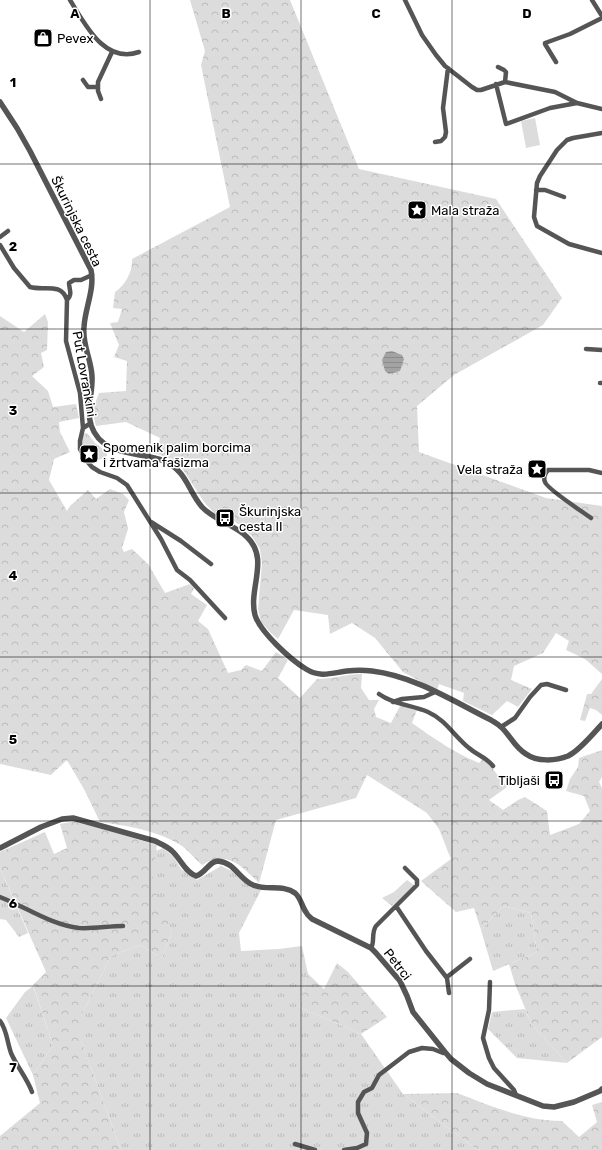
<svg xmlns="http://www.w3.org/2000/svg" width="602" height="1150" font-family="Rubik,sans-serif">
  <defs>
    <pattern id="grass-tufts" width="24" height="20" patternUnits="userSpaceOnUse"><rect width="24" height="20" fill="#dcdcdc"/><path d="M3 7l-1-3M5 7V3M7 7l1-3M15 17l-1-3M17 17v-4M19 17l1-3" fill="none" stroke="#bbb"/></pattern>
    <pattern id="forest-crowns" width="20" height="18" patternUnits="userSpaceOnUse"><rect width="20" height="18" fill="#dcdcdc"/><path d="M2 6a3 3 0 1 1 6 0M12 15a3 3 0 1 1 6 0" fill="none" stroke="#bbb"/></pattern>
    <pattern id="water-rules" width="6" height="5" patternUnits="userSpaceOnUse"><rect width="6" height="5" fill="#a3a3a3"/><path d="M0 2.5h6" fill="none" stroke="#8b8b8b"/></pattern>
  </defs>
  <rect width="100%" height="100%" fill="#fff"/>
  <path fill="url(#grass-tufts)" d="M87,433L95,443L107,452V456L95,462C82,460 81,445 83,434Z
    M163,848L174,857L181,869L197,880L221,866L236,873L250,887L261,890L239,933L241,951L279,949L302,946L308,974L299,1007L361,1034L403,1094L472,1146L480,1150H121L81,1040V1016L111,956L140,945L162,958L172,932L138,858Z
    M0,868L28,933L19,937L6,920L0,919Z
    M394,892L401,898L392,906L382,898Z
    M503,906L531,913L537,952L493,971L481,930Z
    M33,986L53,1045L33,1075L6,1018L25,992Z
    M525,1009L532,1025L567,1063L517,1058L488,1029L492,1012Z"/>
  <path fill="url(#forest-crowns)" d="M190,0H290L359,169L496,199L562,298L543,325L454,375L417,406L419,452L546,498L602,506V674L585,659L566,650L569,641L556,633L543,653L514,666L511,680L532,689L518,707L507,701L492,715L463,701L464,693L439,684L437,690L403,672L375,638L352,623L330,634L328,615L294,610L278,639L271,633L261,622L258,609L262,563L260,549L252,536L241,526L227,516L216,515L204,502L182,468L167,457L143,450L144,446L159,442L160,438L126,422L96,426C92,413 94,405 99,393L126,391L127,361L114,357L119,345L110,323L118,322L122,309L113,308L115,292C125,286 133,271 132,259L230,207L201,65L205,51Z
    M45,314L48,322L47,350L41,353L44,367L32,376L48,391L53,407L76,404L79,418L59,422L60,432L70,452L54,459L49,480L67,511L70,506L88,490L96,499L110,489L123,494L129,500L124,512L128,529L122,548L124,552L132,549L148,564L165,593L190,584L194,588L191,594L207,605L198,621L208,629L228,673L241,670L246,665L262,671L276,652L288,660L278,678L300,698L317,679C332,679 347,674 362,674L361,688L369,700H379L374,709L376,717L391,723L400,706L417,710L412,723C433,738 455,753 479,763L483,759H485L507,787L489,800L503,810L518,800L525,797L547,811L550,835L579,824L590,811L584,796L566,791L570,779L578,767L579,758L602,750V777L599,782L602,788V1037L567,1063L532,1025L515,984L509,964L537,952L531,913L503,906L481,930L474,908L456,912L421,881L451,859L439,829L427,813L367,775L356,798L276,820L259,883C240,865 228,850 202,865C195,859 189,851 182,846C157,830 128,826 100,822L85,791L67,760L51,775L0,764V316L24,332Z
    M602,679V715L596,710L590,708L585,721L580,720L587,694H591Z
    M76,821L157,845L152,882L172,932L162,958L140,945L111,956L81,1016V1040L121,1150H0V1136L40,1103L33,1075L53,1045L33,985L46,972L0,868V852L45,832L54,854L67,848L60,824Z
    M337,963L348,972L387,1017L361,1034L299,1007L308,974L324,989Z
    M457,1093C491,1106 525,1121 562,1121L579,1137L597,1122L592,1105L602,1102V1150H480L472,1146L403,1094Z"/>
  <path fill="#dcdcdc" d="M535,118L540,145L526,148L521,121Z
    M407,880L414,885L401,898L394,892Z"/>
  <path fill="url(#water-rules)" d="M392,351L402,355L404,359L400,371L389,374L385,371L382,360L386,352Z"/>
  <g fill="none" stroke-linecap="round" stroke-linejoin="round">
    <path stroke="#555" stroke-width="4.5" d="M70,0C85,24 104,64 139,52
      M405,0L422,35L436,55L445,66L472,87L477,90H481L505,82L555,92L577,103L602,109
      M592,0L602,16
      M556,62L545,44V43L570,34L602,18
      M498,67L504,70L506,72L505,82
      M83,80L88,87H98
      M496,84L506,124L550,108L577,103
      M101,99L98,91V82L112,52
      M602,133L573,138L567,140L557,150L540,176L537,183L534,217L537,226L569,244L602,253
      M435,142L441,141L445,137L446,132L443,108L448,68
      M536,190H545L564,197
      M0,237L8,231
      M0,245L14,268L30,287C44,291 61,282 67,300L66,341L80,393L83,428
      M67,300C73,295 69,289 69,283L74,280H81L92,275
      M586,349L602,350
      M600,383H602
      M91,423L83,428L80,441V449L85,459L92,467L100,472L117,478L127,485L161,539L177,570L190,580L225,618
      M591,518C583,512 547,489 545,482C543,477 545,474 548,470H589L602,473
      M151,522L181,541L211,564
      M379,694C394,705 412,705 428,712C446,720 454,736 469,748C478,756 485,756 493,766
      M393,702L402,699L424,697L435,692
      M501,727L515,718L530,697L541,685L547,684L566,690
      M0,897C26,907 51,925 79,928C94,929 108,926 123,926
      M396,906L426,951L447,978L449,993
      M371,948C375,942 371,933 376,926L417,885V880L405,868
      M447,977L470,959
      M490,982L489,1010L483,1038L489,1058L494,1068L514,1090L516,1095
      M0,1021C7,1030 7,1042 11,1053C17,1067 27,1078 32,1092
      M295,1144L315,1150
      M344,1150L357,1148L366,1144L367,1133L358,1113V1102L364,1092L372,1088L379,1075L409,1052L422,1048L433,1049L443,1053L445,1052"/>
    <path stroke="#555" stroke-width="5.5" d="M0,102L17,128L30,151L91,270C95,289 85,308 84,327C82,344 91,359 92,376C93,393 86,409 91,425C102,458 140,451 164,461C187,471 188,491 202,507C215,521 234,524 247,537C270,559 248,589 255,615C260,632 291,660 306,669C320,678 332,673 347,671C355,670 364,670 372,671C414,676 453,701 491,720C494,722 498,724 501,727C510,735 515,748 526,754C537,762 556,761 568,756C579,751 593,734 602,724
      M0,848L41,827L62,819L73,818L155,841C161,844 167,846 172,851C181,859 184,871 196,876C206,873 209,861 218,861C234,862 240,880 253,885C267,891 283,884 295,893C301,898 302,907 306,912C307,915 310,917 312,919L371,948L376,953L400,981L407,996L413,1012L445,1052L451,1059L469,1073L487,1084L543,1106L554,1107L574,1102L600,1091L602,1089"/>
  </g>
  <path fill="none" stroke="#000" stroke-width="1" stroke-opacity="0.55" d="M150,0V1150M301,0V1150M452,0V1150M0,164H602M0,329H602M0,493H602M0,657H602M0,821H602M0,986H602"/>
  <defs>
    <symbol id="shop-square" viewBox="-11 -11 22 22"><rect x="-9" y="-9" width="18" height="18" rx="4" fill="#000" stroke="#fff"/><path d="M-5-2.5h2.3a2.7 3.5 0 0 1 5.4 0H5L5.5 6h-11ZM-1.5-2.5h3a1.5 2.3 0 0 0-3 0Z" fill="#fff"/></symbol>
    <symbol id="sight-square" viewBox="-11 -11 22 22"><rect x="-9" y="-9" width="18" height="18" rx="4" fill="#000" stroke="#fff"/><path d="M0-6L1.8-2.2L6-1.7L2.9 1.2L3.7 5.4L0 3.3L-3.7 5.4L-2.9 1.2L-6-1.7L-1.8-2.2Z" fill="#fff"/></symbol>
    <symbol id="bus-square" viewBox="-11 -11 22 22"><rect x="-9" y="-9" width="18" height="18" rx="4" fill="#000" stroke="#fff"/><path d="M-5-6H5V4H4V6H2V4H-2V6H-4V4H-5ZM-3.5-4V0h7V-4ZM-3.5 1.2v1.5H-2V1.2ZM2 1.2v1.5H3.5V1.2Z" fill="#fff"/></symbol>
  </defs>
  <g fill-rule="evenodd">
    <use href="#shop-square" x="32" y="27" width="22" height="22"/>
    <use href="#sight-square" x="406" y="199" width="22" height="22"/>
    <use href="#sight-square" x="78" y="443" width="22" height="22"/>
    <use href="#sight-square" x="526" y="458" width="22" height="22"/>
    <use href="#bus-square" x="214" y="507" width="22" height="22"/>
    <use href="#bus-square" x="543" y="769" width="22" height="22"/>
  </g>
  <g text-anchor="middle" stroke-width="3" stroke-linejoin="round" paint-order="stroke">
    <g font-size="13" fill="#000" stroke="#fff" text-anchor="start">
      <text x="57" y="43">Pevex</text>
      <text x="431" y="215">Mala straža</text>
      <text x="103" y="452">Spomenik palim borcima<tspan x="103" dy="15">i žrtvama fašizma</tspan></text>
      <text x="523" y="474" text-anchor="end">Vela straža</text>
      <text x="239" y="516">Škurinjska<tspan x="239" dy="15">cesta II</tspan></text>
      <text x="540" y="785" text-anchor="end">Tibljaši</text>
    </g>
    <g font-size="13" fill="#000" stroke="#fff">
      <text transform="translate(77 221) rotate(64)" y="5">Škurinjska cesta</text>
      <text transform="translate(85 374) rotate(80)" y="5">Put Lovrankini</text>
      <text transform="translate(398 964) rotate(52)" y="5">Petrci</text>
    </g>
  </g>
  <g font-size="13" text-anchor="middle" font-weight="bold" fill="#000" stroke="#fff" stroke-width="3" stroke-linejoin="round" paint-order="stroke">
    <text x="75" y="18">A</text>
    <text x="226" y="18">B</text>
    <text x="376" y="18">C</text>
    <text x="527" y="18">D</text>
    <text x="13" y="87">1</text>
    <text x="13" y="251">2</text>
    <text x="13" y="415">3</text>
    <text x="13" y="580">4</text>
    <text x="13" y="744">5</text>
    <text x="13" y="908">6</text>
    <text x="13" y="1072">7</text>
  </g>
</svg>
